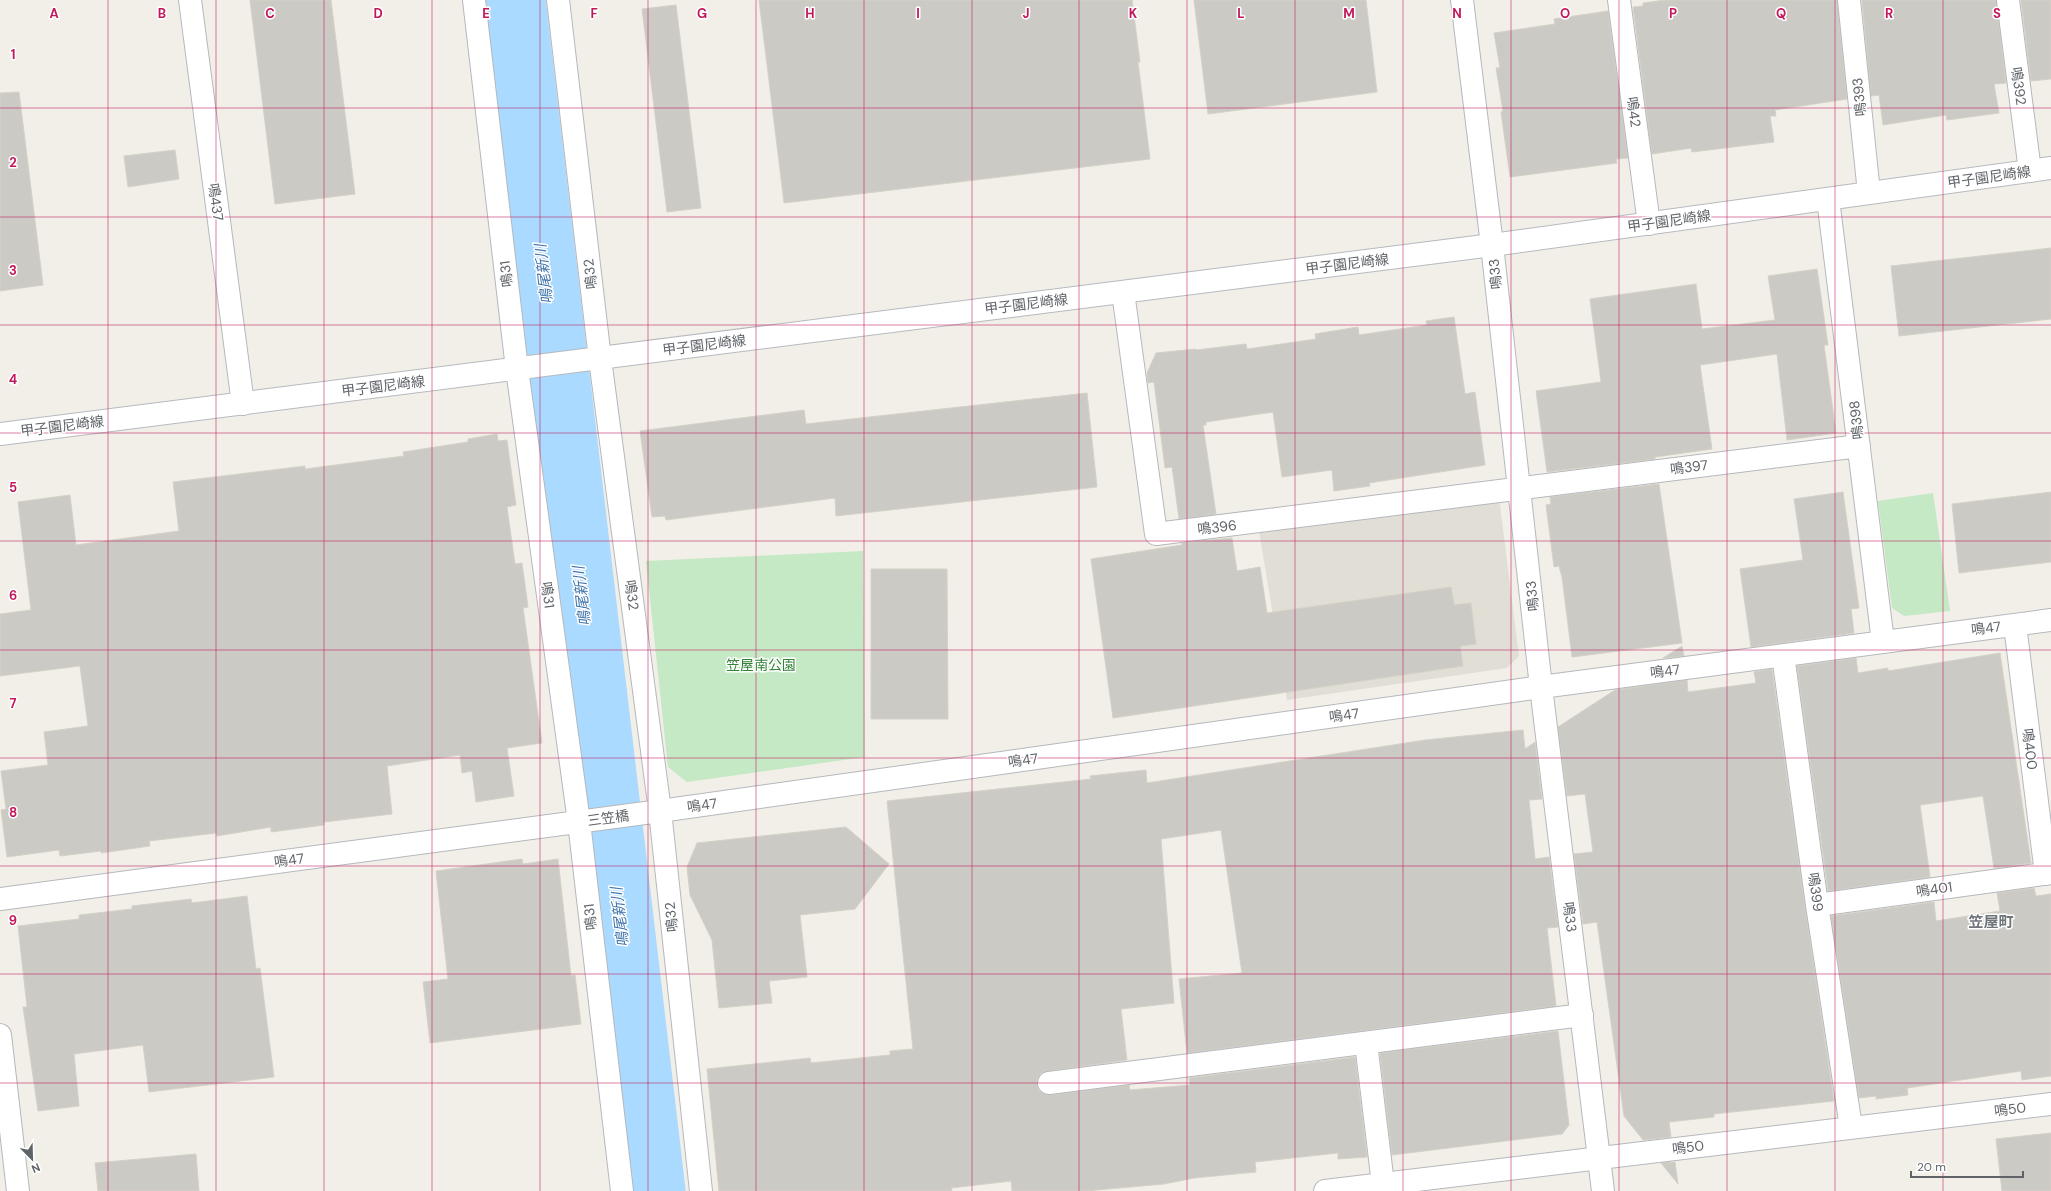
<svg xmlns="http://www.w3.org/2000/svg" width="2051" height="1191" font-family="'DM Sans','Noto Sans JP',sans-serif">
  <rect width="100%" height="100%" fill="#f1efe8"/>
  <path fill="#e1ded6" d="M1499,497L1519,656L1507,668L1287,700L1259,531Z"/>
  <path fill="#c5e8c5" d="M1933,493L1950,611L1904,616L1892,608L1878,501Z
    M863,551L865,757L687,782L668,767L646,561Z"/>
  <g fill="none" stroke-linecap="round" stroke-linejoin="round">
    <path stroke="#aadaff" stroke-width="67" d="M512,0L652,1191"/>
  </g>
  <path fill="#cccac5" stroke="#d6d1c6" d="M250,0H331L355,194L275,204Z
    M759,0H1132L1140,62H1138L1150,159L784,203Z
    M1194,0H1366L1377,92L1208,114Z
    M1665,0H1837L1847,99L1775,110L1776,116H1770L1774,142L1692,152L1691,148L1652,154L1633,7L1643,6V3Z
    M1862,0H1996L2006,83L1994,84L1999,113L1947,120L1946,115L1883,125L1879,95L1871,96Z
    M2021,0H2051V79L2031,81Z
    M676,5L701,208L667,212L642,9Z
    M1608,11L1628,158L1616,159L1617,163L1510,177L1501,112L1503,111L1496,68H1500L1494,33L1555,24L1554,19Z
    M19,92L43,285L0,291V93Z
    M175,150L179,179L128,187L124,156Z
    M2051,248V319L1899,336L1891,266Z
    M1817,269L1828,345H1824L1836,433L1787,440L1777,354L1700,365L1712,449L1655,457V459L1547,472L1536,391L1601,382L1590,299L1696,284L1702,329L1775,320L1768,276Z
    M1454,317L1465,394L1475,392L1485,465L1369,483L1370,486L1334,491L1332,470L1282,477L1273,412L1206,422V425H1203L1216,514L1179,519L1172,467L1165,468L1154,382L1148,383L1147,373L1156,353L1196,349V350L1246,344L1247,349L1316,339L1315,334L1358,327L1359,335L1427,325L1426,321Z
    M1087,393L1097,487L836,516L835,498L666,520L665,516L652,517L640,431L804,410L806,424Z
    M497,434L498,441L507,440L516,505L507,507L515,564L522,563L528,607L523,608L542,743L507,748L514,796L476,802L472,771L462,773L460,755L387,766L392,814L324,822V825L271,832V827L217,836L216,833L149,841L150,846L101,853V851L60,856L59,850L7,857L1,810L6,809L1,771L48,765L44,732L88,726L80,666L0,676V614L31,610L18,502L70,495L76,545L179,531L173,482L305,466V469L404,456L403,452L468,442V439Z
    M1659,484L1682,643L1572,657L1562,577L1559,566L1554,567L1546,505L1551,504L1550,497Z
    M1843,492L1859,608L1851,609L1854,633L1751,647L1740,569L1803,560L1794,499Z
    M2051,492V562L1959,573L1952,504Z
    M1232,538L1237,571L1260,567L1267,613L1451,587L1454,605L1471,603L1476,644L1460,646L1463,666L1113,718L1091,559L1182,545V543Z
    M871,569H947L948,719H871Z
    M1682,646L1684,656L1663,658Z
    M2000,653L2031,863L1994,868L1983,796L1920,805L1930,877L1828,891L1797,666L1856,658L1858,673L1888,668V671Z
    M1772,669L1805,907L1834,1101L1714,1114V1117L1669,1122L1671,1137L1643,1140L1624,1116L1597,922L1583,924L1574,854L1593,852L1585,794L1567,796L1558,727L1615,690L1687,680L1688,692L1756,683L1754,672Z
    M1523,730L1525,749L1535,742L1542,799L1529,800L1535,859L1549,857L1558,927L1547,928L1556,1006L1187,1053L1179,979L1242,973L1221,830L1161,839L1174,1003L1121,1009L1127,1060L1047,1071L1041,1073L1037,1079V1085L1039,1091L1044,1094L1050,1095L1129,1085L1130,1090L1190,1085L1189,1078L1355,1057L1367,1157L1338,1159V1153L1255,1162L1256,1172L1194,1178L1164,1184L1086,1191H1012L1011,1181L951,1188L952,1191H719L707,1069L810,1058L811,1063L890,1055V1051L913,1049L887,801L1091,779L1090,776L1146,770L1147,783L1425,740Z
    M846,827L889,864L855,909L800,915L807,977L769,981L772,1003L719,1008L712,940L690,895L687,867L697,843Z
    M522,859L523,864L558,859L571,976L575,975L581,1024L430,1043L423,982L448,979L436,871Z
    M2034,888L2036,896L2051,894V1076L2022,1080L2021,1071L1907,1088L1908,1095L1876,1099V1096L1859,1098L1831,916L1934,902L1936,921L2000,911L1997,893Z
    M247,896L256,969L260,968L274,1077L149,1092L143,1045L74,1054L79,1106L38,1111L23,1007H27L18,926L79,919V915L132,909V906L191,899L192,903Z
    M1558,1031L1569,1125L1562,1134L1392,1155L1380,1053Z
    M2051,1133V1191H2002L1996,1139Z
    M196,1154L199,1191H98L95,1163Z
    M1675,1162L1678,1184L1661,1163Z"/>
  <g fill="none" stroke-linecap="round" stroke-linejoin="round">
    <defs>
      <path id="minor" d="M190,0L243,404
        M474,0L517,369L579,822L622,1191
        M558,0L600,359L660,811L701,1191
        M1462,0L1492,245
        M1619,0L1649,224
        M1849,0L1869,193
        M2008,0L2030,171
        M1828,199L1883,642
        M1123,292L1156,534L1859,446
        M2015,625L2046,874
        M1783,655L1817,905L1851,1127
        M0,899L660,811L1541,687L2051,620
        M1817,905L2051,873
        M0,1035L18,1191
        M1366,1043L1383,1184
        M1049,1083L1582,1015
        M1325,1191L2051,1104"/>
      <path id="tertiary" d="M1492,245L1541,687L1603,1191"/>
      <path id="secondary" d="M0,434L1492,245L2051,168"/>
    </defs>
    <use href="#minor" stroke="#b5b8bc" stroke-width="24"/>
    <use href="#tertiary" stroke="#b5b8bc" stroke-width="24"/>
    <use href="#secondary" stroke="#b6babf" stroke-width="24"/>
    <use href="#minor" stroke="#fff" stroke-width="22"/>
    <use href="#tertiary" stroke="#fff" stroke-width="22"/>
    <use href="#secondary" stroke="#fff" stroke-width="22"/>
  </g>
  <path fill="none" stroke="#c2185b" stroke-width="1" stroke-opacity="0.55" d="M108,0V1191M216,0V1191M324,0V1191M432,0V1191M540,0V1191M648,0V1191M756,0V1191M864,0V1191M972,0V1191M1079,0V1191M1187,0V1191M1295,0V1191M1403,0V1191M1511,0V1191M1619,0V1191M1727,0V1191M1835,0V1191M1943,0V1191M0,108H2051M0,217H2051M0,325H2051M0,433H2051M0,541H2051M0,650H2051M0,758H2051M0,866H2051M0,974H2051M0,1083H2051"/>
  <g text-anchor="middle" stroke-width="3" stroke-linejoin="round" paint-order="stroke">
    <g font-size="14" fill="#5f6368" stroke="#fff">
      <text transform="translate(2019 86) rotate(82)" y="5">鳴392</text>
      <text transform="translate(1859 97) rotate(-96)" y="5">鳴393</text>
      <text transform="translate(1634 112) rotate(82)" y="5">鳴42</text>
      <text transform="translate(1989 177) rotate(-8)" y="5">甲子園尼崎線</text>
      <text transform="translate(216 202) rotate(82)" y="5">鳴437</text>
      <text transform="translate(1669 221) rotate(-8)" y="5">甲子園尼崎線</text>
      <text transform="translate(1347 264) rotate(-7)" y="5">甲子園尼崎線</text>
      <text transform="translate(506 274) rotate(-97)" y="5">鳴31</text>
      <text transform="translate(590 274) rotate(-97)" y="5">鳴32</text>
      <text transform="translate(1495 274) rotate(-96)" y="5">鳴33</text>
      <text transform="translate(1026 304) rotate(-7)" y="5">甲子園尼崎線</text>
      <text transform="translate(704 345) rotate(-7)" y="5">甲子園尼崎線</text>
      <text transform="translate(383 386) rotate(-7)" y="5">甲子園尼崎線</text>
      <text transform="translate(1856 420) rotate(-97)" y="5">鳴398</text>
      <text transform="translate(62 426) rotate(-7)" y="5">甲子園尼崎線</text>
      <text transform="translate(1689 467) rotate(-7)" y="5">鳴397</text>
      <text transform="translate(1217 527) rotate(-7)" y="5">鳴396</text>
      <text transform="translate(548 595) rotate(82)" y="5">鳴31</text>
      <text transform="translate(632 595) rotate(82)" y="5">鳴32</text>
      <text transform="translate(1532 596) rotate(-96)" y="5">鳴33</text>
      <text transform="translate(1986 628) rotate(-7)" y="5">鳴47</text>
      <text transform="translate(1665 671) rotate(-7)" y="5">鳴47</text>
      <text transform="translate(1344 715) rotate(-8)" y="5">鳴47</text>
      <text transform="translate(2030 749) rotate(83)" y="5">鳴400</text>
      <text transform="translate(1023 760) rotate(-8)" y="5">鳴47</text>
      <text transform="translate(702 805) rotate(-8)" y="5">鳴47</text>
      <text transform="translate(608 818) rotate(-8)" y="5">三笠橋</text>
      <text transform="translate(289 860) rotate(-8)" y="5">鳴47</text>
      <text transform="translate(1934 889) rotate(-8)" y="5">鳴401</text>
      <text transform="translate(1816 892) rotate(82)" y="5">鳴399</text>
      <text transform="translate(590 917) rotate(-97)" y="5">鳴31</text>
      <text transform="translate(671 917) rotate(-96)" y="5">鳴32</text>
      <text transform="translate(1570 917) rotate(83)" y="5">鳴33</text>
      <text transform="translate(2010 1109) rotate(-7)" y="5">鳴50</text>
      <text transform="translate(1688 1147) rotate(-7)" y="5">鳴50</text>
    </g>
    <g font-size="14" fill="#348238" stroke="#fff">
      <text x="761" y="670">笠屋南公園</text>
    </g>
    <g font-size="15" font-style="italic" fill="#4174aa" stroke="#fff">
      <text transform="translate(544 274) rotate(-97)" y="5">鳴尾新川</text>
      <text transform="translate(582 596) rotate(-97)" y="5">鳴尾新川</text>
      <text transform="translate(620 917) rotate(-97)" y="5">鳴尾新川</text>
    </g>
    <g font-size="15" font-weight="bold" fill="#70757a" stroke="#fff">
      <text x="1991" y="927">笠屋町</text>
    </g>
  </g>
  <g font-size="13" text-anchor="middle" font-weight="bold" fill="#c2185b" stroke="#fff" stroke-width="3" stroke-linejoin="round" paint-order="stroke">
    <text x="54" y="18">A</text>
    <text x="162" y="18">B</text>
    <text x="270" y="18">C</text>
    <text x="378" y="18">D</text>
    <text x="486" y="18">E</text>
    <text x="594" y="18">F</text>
    <text x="702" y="18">G</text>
    <text x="810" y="18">H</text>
    <text x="918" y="18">I</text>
    <text x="1026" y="18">J</text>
    <text x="1133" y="18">K</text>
    <text x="1241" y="18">L</text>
    <text x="1349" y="18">M</text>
    <text x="1457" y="18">N</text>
    <text x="1565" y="18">O</text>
    <text x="1673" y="18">P</text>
    <text x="1781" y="18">Q</text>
    <text x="1889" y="18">R</text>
    <text x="1997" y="18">S</text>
    <text x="13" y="59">1</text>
    <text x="13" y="167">2</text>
    <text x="13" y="275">3</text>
    <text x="13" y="384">4</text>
    <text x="13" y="492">5</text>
    <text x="13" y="600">6</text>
    <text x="13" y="708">7</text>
    <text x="13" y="817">8</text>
    <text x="13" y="925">9</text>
  </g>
  <g transform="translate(32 1159) rotate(157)" stroke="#ffffff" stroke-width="3" paint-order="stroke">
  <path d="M0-3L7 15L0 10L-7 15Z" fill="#5f6368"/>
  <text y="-6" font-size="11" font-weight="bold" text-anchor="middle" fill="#5f6368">N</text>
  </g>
  <path d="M1911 1171v6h112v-6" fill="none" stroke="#5f6368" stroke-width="2"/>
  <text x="1917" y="1171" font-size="12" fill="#5f6368" stroke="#ffffff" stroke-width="3" paint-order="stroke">20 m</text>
</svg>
